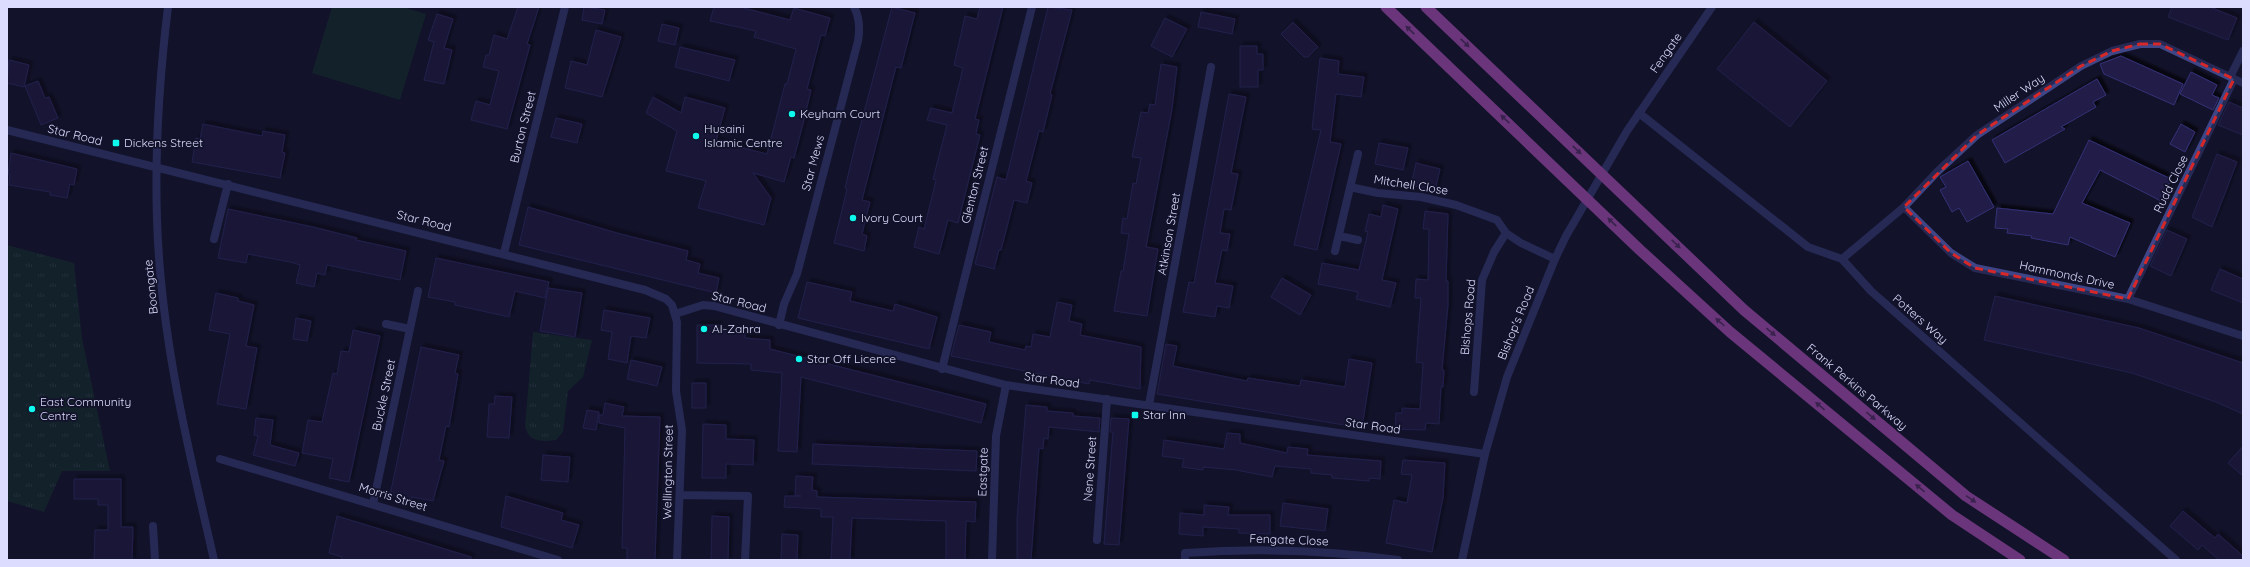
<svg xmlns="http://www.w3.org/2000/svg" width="2250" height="567" font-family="Quicksand,sans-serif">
  <defs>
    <pattern id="grass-tufts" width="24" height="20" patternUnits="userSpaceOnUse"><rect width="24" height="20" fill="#15342e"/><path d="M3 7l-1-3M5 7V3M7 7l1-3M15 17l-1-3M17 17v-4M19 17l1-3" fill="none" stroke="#36514d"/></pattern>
    <filter id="shadow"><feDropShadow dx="3.5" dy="-3.5" stdDeviation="1" flood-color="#0009"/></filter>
  </defs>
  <rect width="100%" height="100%" fill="#12122a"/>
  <path fill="url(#grass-tufts)" d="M7,245L74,263L82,338L110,471H62L44,512L7,501Z
    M533,332L592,340L583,377L568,391L563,432L556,440C541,442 528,442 525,426Z"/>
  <path fill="#15342e" d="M332,7H403L426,14L400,100L312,73Z"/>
  <path fill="#211e4a" stroke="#353175" filter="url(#shadow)" d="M518,7H539L527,44L530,45L507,129L471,120L476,101L490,105L499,71L483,67L486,55H489L494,35L507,39Z
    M584,7L605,10L602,24L582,20Z
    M714,7H740L790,20L794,8L830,18L825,36L821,35L807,89L811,90L803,124L794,158L791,157L784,182L753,173L771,198L764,225L698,208L706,181L666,171L677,131L646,113L653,97L681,113L685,97L725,108L716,141L767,154L785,84H787L796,49L754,37L756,31L710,21Z
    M892,7L915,13L901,68L896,67L862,200L870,202L862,234L867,236L864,251L834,243L847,189L845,188L855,146Z
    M980,7H1003L975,119L979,120L976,134L980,135L958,223L948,220L939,254L914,247L919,227L924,229L936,180L933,179L947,125L927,120L931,108L952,113L963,68L954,65L965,16L977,19Z
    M1048,7L1072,10L1050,94L1052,95L1043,132L1039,131L1026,181L1032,183L1027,203L1014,200L1001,250H999L994,269L975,264L997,177L1006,180Z
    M2172,7H2210L2237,18L2228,40L2168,17Z
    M1201,12L1235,19L1232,34L1198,27Z
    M437,14L453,19L444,48L452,50L444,84L424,80L434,42L428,40Z
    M1165,18L1187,29L1172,57L1151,46Z
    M1293,22L1318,47L1308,57H1304L1281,34Z
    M1754,22L1827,81L1790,127L1717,69Z
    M662,24L679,28L675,45L658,41Z
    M596,30L621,37L602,97L565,88L571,61L587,65Z
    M1240,46H1257V54H1263V70H1258V87H1240Z
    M680,47L735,60L729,81L675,67Z
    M2121,56L2183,84L2174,105L2104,74L2100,64Z
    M1320,58L1339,61L1338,74L1364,77L1361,97L1336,94L1330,142L1341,144L1317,250L1294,245L1321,130L1312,129Z
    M9,60L29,65L24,87L7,83Z
    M1161,64L1177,67L1172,109L1146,247L1158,249L1147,316L1114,311L1121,271H1123L1129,234L1121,233L1123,218L1127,219L1133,183L1136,184L1141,158L1132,157L1141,112L1148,113L1150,104L1155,105Z
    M2191,72L2217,85L2212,95L2219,98L2213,110L2180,94Z
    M2097,79L2106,95L2093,102L2096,107L2061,127L2065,129L2005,163L1992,140Z
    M38,81L45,98L49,97L58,118L41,125L25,86Z
    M1229,94L1246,97L1231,173L1238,174L1231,210L1224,209L1220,233L1230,234L1227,251L1222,250L1215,283L1233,286L1229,308L1217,306L1215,317L1183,312L1189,282L1194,283Z
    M2229,102L2243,108V135L2218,125Z
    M556,118L582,124L577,143L551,137Z
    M203,124L262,136L263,131L285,135L282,152L285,153L280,178L192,162L196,138L200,139Z
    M2181,124L2195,132L2185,152L2170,144Z
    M2089,140L2171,179L2161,201L2100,170L2082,203L2130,223L2115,257L2070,237L2068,245L2031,238L2032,236L2007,233L2008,229L1995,228L1997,208L2053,214Z
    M1379,143L1408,148L1403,170L1375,164Z
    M11,153L77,169L74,185L70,184L67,198L50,195V192L9,185L10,175L8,174Z
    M2217,154L2237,162L2212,227L2192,217Z
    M1968,161L1994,207L1967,222L1959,208L1952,212L1940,190L1946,187L1940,177Z
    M1416,163L1440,169L1435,191L1411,185Z
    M1383,205L1398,209L1382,280L1396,283L1390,307L1356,299L1358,292L1318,284L1322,263L1359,270L1368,232L1365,231L1369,214L1381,217Z
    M528,207L617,233L688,251L686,260L700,264L698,273L719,278L716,293L519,245Z
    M228,209L313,227L357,238L356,240L406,251L400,280L327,265L325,275L317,273L314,287L296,283L300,265L290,262L248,254L246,263L218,258Z
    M1425,211L1448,214L1446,281H1448V305L1442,370H1444L1443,387H1441L1439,424L1426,423L1425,430L1395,429L1396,413H1402V408L1420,409L1423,363L1416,362L1421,298H1415L1416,279L1428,280L1429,229H1423Z
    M2167,230L2187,239L2171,276L2150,266Z
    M436,258L549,282L545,298L515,291L509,317L455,305V302L428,297Z
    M2220,269L2243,279V303L2211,290Z
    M1282,278L1311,295L1300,315L1271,297Z
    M807,282L852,292L850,301L893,311L895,304L937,317L929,349L798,318Z
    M548,288L582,293L575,337L540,331Z
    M216,293L238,298V301L254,305L246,346L257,348L246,409L217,404L230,334L209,330Z
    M1995,296L2139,328L2243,363V414L2216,402L2132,373L1984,340Z
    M1057,302L1072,305L1069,321L1082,324L1080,335L1141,347L1140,389L1090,380L1089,384L951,356L959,325L991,332L989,342L1025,350L1026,346L1031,347L1033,334L1050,337Z
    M604,310L650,318L646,338L631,336L627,363L608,359L612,332L601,330Z
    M296,318L311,321L307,341L293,339Z
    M697,325H719V331H745V338L770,340V349L986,404L981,423L801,377L797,452L778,451L782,373L751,370V364L697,363Z
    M353,330L380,336L349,482L329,478L333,459L302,453L308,420L322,422L333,373L337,374L341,351L349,352Z
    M1166,344L1177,346L1173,366L1247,381L1248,378L1300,386L1301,380L1345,387L1349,359L1372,363L1362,428L1157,394Z
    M421,347L459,355L455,373L458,374L449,427L446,426L439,460L444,461L433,501L412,497L411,500L390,495Z
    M631,360L662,367L657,386L627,379Z
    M692,383H706V408H692Z
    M495,396L512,397L509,438L487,437L489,404H494Z
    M605,403L624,407L622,416L660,417L655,560H627V548H622L625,428L599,423V415H603Z
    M1026,405L1047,407V411L1073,413V416L1100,418L1099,432L1049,427L1048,439L1044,438L1043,449L1039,448L1031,560H1017V519Z
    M587,410L599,412L596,430L583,428Z
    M256,418L273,420L270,445L299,453L295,466L253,455L258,436L254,435Z
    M1111,418L1129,419L1119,545L1104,544L1113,432H1110Z
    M703,424L726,425V439L754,440L753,465L726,464V478H702Z
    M1227,433L1240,434V443L1287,453L1288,447L1308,449L1307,455L1381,461L1380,479L1369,478V481L1332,478V475L1311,473V469L1275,466L1272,477L1236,470L1203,467V470L1182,467L1184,459L1162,456L1164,440L1224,449Z
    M813,444L977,451L976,471L812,464Z
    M2243,446V476L2228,463Z
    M543,455L570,457L568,482L541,480Z
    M1403,460L1445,463L1443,498L1432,552L1386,543L1394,500L1407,503L1412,475L1401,474Z
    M796,476L813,477L812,490L817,491V497L976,502L975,522L966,521L965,560H946V521L852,518L850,560H831L833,517H821V509L784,507L785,496H801H795Z
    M74,479H121V527H133L132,560H94L95,530H108V505H98V499H74Z
    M506,496L563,513L561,520L579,525L572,548L501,527Z
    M1283,503L1328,509L1325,531L1280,526Z
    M1204,505L1229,507L1228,515H1270V534L1239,533V529L1203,527V536L1179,534L1180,513L1204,515Z
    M2183,511L2215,538L2218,534L2243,556V560H2219L2202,545L2198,550L2170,526Z
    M337,516L471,557V560H341L342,557L329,553Z
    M712,516L729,517L728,560H711Z
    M782,534L798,535L797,560H781Z"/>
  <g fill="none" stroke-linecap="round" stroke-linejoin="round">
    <path stroke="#3e4687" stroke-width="8" d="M2230,77L2243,51
      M1639,113L1808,247L1842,259L1871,291L2176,560
      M7,130L645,290L666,299L672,305L677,322L676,391L682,430L677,560
      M1350,187L1378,193L1421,197L1456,205L1497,220L1506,233
      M1904,207L1951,253L1975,268L2128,299L2243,336
      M1339,236L1358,240
      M214,239L228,184
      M1335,251L1358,154
      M504,253L565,7
      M1842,259L1904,207L1938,171L1977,135L2081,66L2112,51L2140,44H2160L2243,83
      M2128,299L2234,79
      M675,314L703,305L714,306L1006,385L1485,454
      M386,324L410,329
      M779,325L784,304L797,274L858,41C860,29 860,18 854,7
      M942,369L1032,7
      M1474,392L1482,280L1494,252L1506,233L1521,243L1555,259
      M1149,405L1211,67
      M220,459L558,560
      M680,495L748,496L745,560
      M373,504L418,291
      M153,526L155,560
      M1097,540L1107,399
      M992,560L996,436L1006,385
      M1185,560V553C1256,548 1328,550 1398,560"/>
    <path stroke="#3e4687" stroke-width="8" d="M168,7C157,97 152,190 161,281C170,376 193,468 214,560
      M1462,560L1485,454L1507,377L1555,259L1566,236L1627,131L1712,7"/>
    <path stroke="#d460dc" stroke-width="11" d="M1386,7L1640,250L1730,332L1952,515L2020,560
      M1426,7L1744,310L1966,496L2064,560"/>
  </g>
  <defs><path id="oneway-solid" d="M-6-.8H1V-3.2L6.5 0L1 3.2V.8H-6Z"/></defs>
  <g fill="#69357a">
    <use href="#oneway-solid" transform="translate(1410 30) rotate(-137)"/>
    <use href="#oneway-solid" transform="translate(1465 43) rotate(43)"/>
    <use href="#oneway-solid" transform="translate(1505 119) rotate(-137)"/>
    <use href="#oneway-solid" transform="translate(1577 150) rotate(44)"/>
    <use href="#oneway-solid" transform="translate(1612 222) rotate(-136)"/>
    <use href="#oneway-solid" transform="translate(1676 244) rotate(44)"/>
    <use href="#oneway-solid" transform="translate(1720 322) rotate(-138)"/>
    <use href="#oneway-solid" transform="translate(1771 332) rotate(40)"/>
    <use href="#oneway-solid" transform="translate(1820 406) rotate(-140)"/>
    <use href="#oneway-solid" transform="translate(1871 416) rotate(40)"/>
    <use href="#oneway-solid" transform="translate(1920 488) rotate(-140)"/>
    <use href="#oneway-solid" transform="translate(1971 499) rotate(34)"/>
  </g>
  <path d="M0 0H2250V567H0ZM2140,44H2160L2234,79L2128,299L1975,268L1951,253L1904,207L1977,135L2081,66L2112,51Z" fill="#12122a" fill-opacity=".55" fill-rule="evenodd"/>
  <path fill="none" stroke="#d62828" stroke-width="3" stroke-dasharray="8 5" stroke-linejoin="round" d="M2140,44H2160L2234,79L2128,299L1975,268L1951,253L1904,207L1977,135L2081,66L2112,51Z"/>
  <g fill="#0ef8ed" stroke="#12122a" stroke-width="1.5">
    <circle cx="792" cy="114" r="4"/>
    <circle cx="696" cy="136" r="4"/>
    <rect x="112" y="139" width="8" height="8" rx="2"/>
    <circle cx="853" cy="218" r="4"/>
    <circle cx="704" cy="329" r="4"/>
    <circle cx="799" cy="359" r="4"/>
    <circle cx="32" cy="409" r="4"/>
    <rect x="1131" y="411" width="8" height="8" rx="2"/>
  </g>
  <g text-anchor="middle" stroke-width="3.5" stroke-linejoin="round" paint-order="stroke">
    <g font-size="12" fill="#dbdcfe" stroke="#12122a">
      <text transform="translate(1666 53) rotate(-55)" y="4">Fengate</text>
      <text transform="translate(2019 93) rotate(-34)" y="4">Miller Way</text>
      <text transform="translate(523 127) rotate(-76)" y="4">Burton Street</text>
      <text transform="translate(75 135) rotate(14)" y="4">Star Road</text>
      <text transform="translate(813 163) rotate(-75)" y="4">Star Mews</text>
      <text transform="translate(2171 184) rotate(-64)" y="4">Rudd Close</text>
      <text transform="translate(975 185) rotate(-76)" y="4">Glenton Street</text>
      <text transform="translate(1411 185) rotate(9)" y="4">Mitchell Close</text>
      <text transform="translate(424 221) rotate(14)" y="4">Star Road</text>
      <text transform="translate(1169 234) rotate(-80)" y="4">Atkinson Street</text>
      <text transform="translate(2067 275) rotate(12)" y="4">Hammonds Drive</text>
      <text transform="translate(151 287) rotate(-96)" y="4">Boongate</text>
      <text transform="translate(739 302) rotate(14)" y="4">Star Road</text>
      <text transform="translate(1468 317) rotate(-85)" y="4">Bishops Road</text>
      <text transform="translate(1920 319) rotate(41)" y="4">Potters Way</text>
      <text transform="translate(1516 323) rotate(-68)" y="4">Bishop's Road</text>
      <text transform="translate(1052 380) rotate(8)" y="4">Star Road</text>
      <text transform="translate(1857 387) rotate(40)" y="4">Frank Perkins Parkway</text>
      <text transform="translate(384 395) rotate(-78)" y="4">Buckle Street</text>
      <text transform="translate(1373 426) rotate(8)" y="4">Star Road</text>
      <text transform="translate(1090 469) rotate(-86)" y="4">Nene Street</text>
      <text transform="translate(668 472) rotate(-89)" y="4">Wellington Street</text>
      <text transform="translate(983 472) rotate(-88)" y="4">Eastgate</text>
      <text transform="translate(393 497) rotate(17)" y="4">Morris Street</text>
      <text transform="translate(1289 540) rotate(2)" y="4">Fengate Close</text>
    </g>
    <g font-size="12" fill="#dbdcfe" stroke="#12122a" text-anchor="start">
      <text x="800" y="118">Keyham Court</text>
      <text x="704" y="133">Husaini<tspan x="704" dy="14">Islamic Centre</tspan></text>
      <text x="124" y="147">Dickens Street</text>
      <text x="861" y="222">Ivory Court</text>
      <text x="712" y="333">Al-Zahra</text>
      <text x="807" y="363">Star Off Licence</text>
      <text x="40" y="406">East Community<tspan x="40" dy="14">Centre</tspan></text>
      <text x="1143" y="419">Star Inn</text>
    </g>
  </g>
  <rect width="2250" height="567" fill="none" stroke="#dbdcfe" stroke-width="16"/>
</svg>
